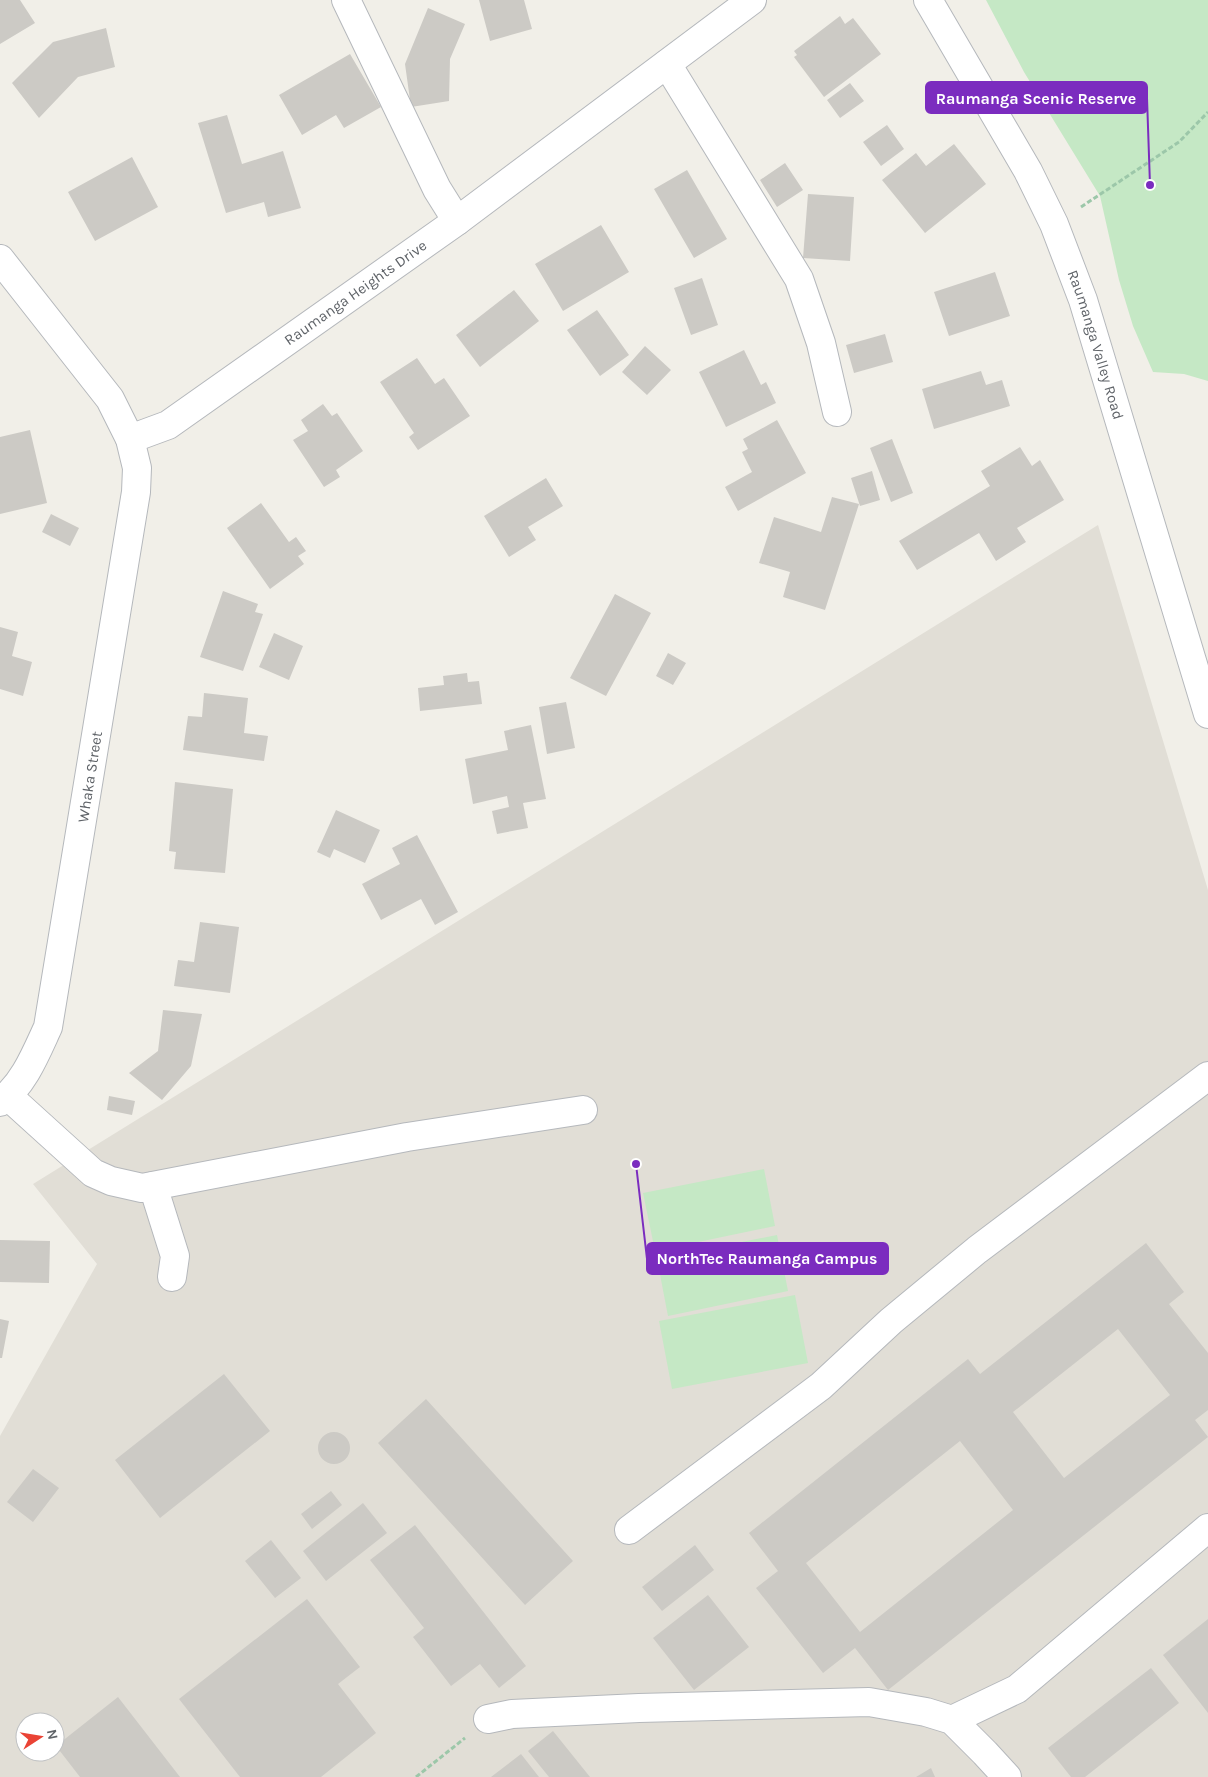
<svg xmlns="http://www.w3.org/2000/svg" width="1208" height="1777" font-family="Karla,sans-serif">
  <rect width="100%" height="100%" fill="#f1efe8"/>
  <path fill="#e1ded6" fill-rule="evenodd" d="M1098,525L1208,890V1777H0V1436L97,1264L33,1184ZM25,1722H55V1752H25Z"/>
  <path fill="#c5e8c5" d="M986,0H1208V381L1184,374L1153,372L1133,326L1119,280L1100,196L1024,72Z
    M764,1169L775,1226L655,1251L643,1193Z
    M777,1235L788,1291L668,1316L657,1259Z
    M795,1295L808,1363L672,1389L659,1321Z"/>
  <path fill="#cccac5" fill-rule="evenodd" d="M0,0H20L35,23L0,44Z
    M479,0H524L532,29L490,41Z
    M428,8L465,24L450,59L449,101L411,107L405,64Z
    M840,16L845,24L853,18L881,54L824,97L794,57L797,55L794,51Z
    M106,28L115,67L78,77L39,118L12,83L53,42Z
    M350,54L381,107L344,128L336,115L302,135L279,95Z
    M850,83L864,101L840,118L827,100Z
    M227,115L242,164L283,151L301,208L268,217L264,202L226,213L198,123Z
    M887,125L904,149L881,166L863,142Z
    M954,144L986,184L925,233L882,180L916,153L926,166Z
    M132,157L158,207L95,241L68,192Z
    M785,163L803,190L777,207L760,180Z
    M687,170L727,239L694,258L654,189Z
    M808,194L854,197L850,261L803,258Z
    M601,225L629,272L563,311L535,264Z
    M995,272L1010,316L949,336L934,292Z
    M702,278L718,325L691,335L674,288Z
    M514,290L539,321L480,367L456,335Z
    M597,310L629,355L600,376L567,330Z
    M885,334L893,362L854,373L846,345Z
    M645,346L671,370L647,395L622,372Z
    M744,350L761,385L766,382L776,403L726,427L699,372Z
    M417,358L435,384L444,378L470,416L418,450L409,437L414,433L380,382Z
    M981,371L986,385L1002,380L1010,406L934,429L922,389Z
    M323,404L332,416L337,413L363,451L336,470L340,477L324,487L293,440L308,431L301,420Z
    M777,420L806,473L738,511L725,487L752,472L742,452L748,449L743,439Z
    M30,430L47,503L0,514V437Z
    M892,439L913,493L891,502L870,448Z
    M1020,447L1032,466L1040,460L1064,500L1017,528L1026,542L996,561L979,533L917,570L899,541L990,486L981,471Z
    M872,471L880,500L860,506L851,478Z
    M546,478L563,506L528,527L536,540L509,557L484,516Z
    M832,497L859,504L825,610L783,597L790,572L759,563L774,517L821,532Z
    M261,503L289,542L296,537L306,551L298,556L304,564L270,589L227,528Z
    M51,514L79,528L70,546L42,532Z
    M223,591L258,604L255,612L263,614L243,671L200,657Z
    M615,594L651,613L606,696L570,678Z
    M0,627L18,632L12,656L32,662L23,696L0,689Z
    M274,633L303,646L289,680L259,667Z
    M668,653L686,663L673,685L656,676Z
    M467,673L468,682L479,681L482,704L420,711L418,688L444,685L443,676Z
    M204,693L248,698L244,733L268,736L264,761L183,750L188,716L202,717Z
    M566,702L575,748L547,754L539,707Z
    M531,725L546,799L523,803L528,828L497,834L492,811L509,807L507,796L473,804L465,759L508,750L504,731Z
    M175,782L233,789L225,873L174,869L176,852L169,851Z
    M336,810L380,830L365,863L334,849L330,858L317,852Z
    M417,835L458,912L435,925L421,899L381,920L362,884L400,864L392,848Z
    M200,922L239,927L230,993L174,986L178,960L194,962Z
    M163,1010L202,1014L191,1066L162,1100L129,1073L158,1051Z
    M109,1096L135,1101L132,1115L107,1110Z
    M0,1240L50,1241L49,1283L0,1282Z
    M1146,1243L1184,1292L1169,1304L1208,1353V1410L1195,1420L1208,1437L888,1690L855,1648L823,1673L756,1588L778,1571L749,1533L968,1359L980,1374ZM1118,1329L1170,1395L1064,1478L1013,1412ZM960,1441L1013,1510L860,1632L806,1563Z
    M0,1319L9,1321L2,1358H0Z
    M224,1374L270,1431L160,1518L115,1460Z
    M426,1399L573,1561L525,1605L378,1443Z
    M318 1448a16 16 0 1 1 32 0a16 16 0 1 1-32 0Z
    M33,1469L59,1488L33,1522L7,1502Z
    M331,1491L342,1505L312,1529L301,1514Z
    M363,1503L387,1533L326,1581L303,1551Z
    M415,1525L526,1666L499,1688L480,1664L451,1686L413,1637L424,1628L370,1560Z
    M271,1540L301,1578L275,1598L245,1561Z
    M695,1545L714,1570L662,1611L642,1587Z
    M708,1595L749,1647L694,1690L653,1638Z
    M307,1599L360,1667L338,1684L376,1733L321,1777H240L179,1699Z
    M1208,1619V1713L1163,1655Z
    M1151,1668L1179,1703L1085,1777H1071L1048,1748Z
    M118,1697L180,1777H80L56,1746Z
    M553,1731L590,1777H549L528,1751Z
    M521,1754L539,1777H491Z
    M931,1768L935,1777H916Z"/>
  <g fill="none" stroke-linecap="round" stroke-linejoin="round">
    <defs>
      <g id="minor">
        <path d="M346,0L437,189L457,221"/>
        <path id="s1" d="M928,0L1028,171L1054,224L1083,300L1208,714"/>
        <path d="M667,64L799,279L821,343L837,412"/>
        <path d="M0,259L110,399L130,439L137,468L136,492L48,1027C36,1053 24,1084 0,1102"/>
        <path id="s2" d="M130,439L168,425L457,221L752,0"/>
        <path d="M8,1096L93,1173L111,1181L142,1188L407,1137L583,1110"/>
        <path d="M153,1186L175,1256L172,1277"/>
        <path d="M629,1530L821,1386L891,1321L977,1250L1208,1076"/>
        <path d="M488,1719L512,1714L639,1708L869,1702L926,1712L952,1720L985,1753L1007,1777"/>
        <path d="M952,1720L1017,1689L1208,1528"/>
      </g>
    </defs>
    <use href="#minor" stroke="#b5b8bc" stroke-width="30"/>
    <path stroke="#9cc7a9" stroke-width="3" stroke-dasharray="5 2.5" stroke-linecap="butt" d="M1081,207L1179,142L1208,112
      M416,1777L465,1738"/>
    <use href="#minor" stroke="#fff" stroke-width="28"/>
  </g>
  <g text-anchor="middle" stroke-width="4" stroke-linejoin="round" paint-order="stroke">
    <g font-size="15" fill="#5f6368" stroke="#fff">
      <text dy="5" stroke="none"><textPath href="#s2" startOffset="270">Raumanga Heights Drive</textPath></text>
      <text dy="5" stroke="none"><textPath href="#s1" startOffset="385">Raumanga Valley Road</textPath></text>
      <text transform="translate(90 777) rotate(-81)" y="5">Whaka Street</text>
    </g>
  </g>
  <path fill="none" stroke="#7b2cbf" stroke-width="2" d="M1150 185L1147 98M636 1164L647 1259"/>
  <g fill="#7b2cbf" stroke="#fff" stroke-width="2">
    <circle cx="1150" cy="185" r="5"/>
    <circle cx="636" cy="1164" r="5"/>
  </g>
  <g fill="#7b2cbf" stroke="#7b2cbf" stroke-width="2">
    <rect x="926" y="82" width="221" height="31" rx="5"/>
    <rect x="647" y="1243" width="241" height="31" rx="5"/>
  </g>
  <g font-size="16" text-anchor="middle" font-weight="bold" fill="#fff">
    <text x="1036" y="104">Raumanga Scenic Reserve</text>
    <text x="767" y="1264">NorthTec Raumanga Campus</text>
  </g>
  <g transform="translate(40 1737) rotate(78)"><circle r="24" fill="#ffffff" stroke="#bfc1c3"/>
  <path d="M0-4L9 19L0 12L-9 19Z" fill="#ea4335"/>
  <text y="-8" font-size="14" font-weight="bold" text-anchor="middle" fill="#5f6368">N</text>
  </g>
</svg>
